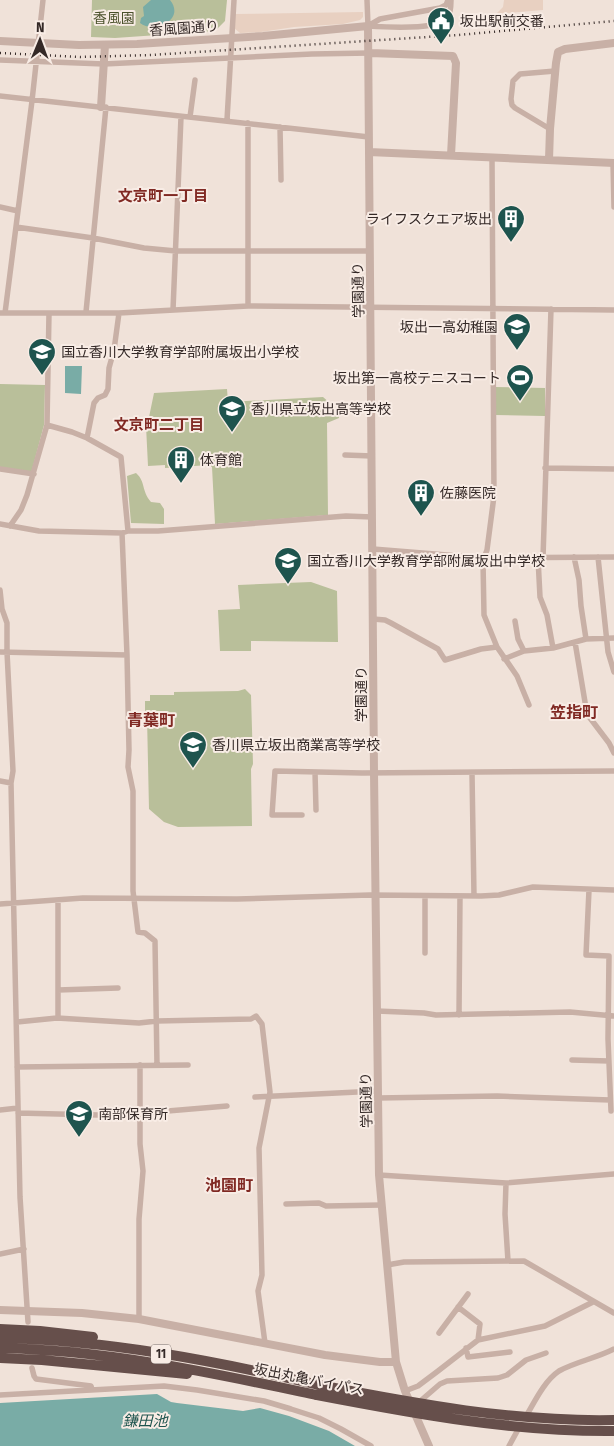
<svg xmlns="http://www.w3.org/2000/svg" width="614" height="1446" font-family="'Fira Sans Condensed','Noto Sans JP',sans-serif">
  <rect width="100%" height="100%" fill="#f0e2d9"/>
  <path fill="#b9bf9a" d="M92,0H227L225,21L215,31L115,38L91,37Z
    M0,384L45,385L44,425L32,470L30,472L0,467Z
    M495,387L545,388V416L495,415Z
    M227,389L228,402L323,397L339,411V418L327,423L328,515L215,524L212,467L209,465L165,468V465L148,466L146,426L148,422L154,393Z
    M136,473C146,482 141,490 151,502L160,503L164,509V524L131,523L127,476Z
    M311,582L337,591L338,642L251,641V651H220L218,610L240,609L238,585Z
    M245,689L251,695L253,764L251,769L252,826L178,827L164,822L149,809L147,717L145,715V701H150V695H174V692L238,691Z"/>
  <path fill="#e8d0c1" d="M504,0H543V10L496,14L503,7Z
    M363,12V17L360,20L343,24L294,27L261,32L240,33L234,28L235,14Z"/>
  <path fill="#79aca6" d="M151,0H170C186,20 154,34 140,23L141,18L144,16L143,7Z
    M65,366H82L81,394L65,393Z
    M157,1394L171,1402L177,1403L243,1411L260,1408L289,1416L329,1431L355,1446H0V1403Z"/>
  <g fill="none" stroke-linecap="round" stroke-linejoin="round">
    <path stroke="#c8b0a6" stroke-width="5.5" d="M367,0L368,26
      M368,26C384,27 436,30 447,19C451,14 451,6 451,0
      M368,26L380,19L440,8L446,5L448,0
      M0,60L104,64L312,54L370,53
      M0,96L369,137
      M190,117L195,80
      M227,120L234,0
      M248,123V306
      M280,127L281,180
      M550,129L515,108L512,105L511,99L513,81L520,74L555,71
      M492,158L494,496L487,550L483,561L484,615L497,647L517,676L529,705
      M613,163L614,207
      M0,207L18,211
      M16,227L93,238L144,248L176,251H370
      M173,310L181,117
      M86,312L106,107
      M0,313H119L248,306L614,310
      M5,313L32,101L43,0
      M47,425L72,432L87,438L121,457L128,531
      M87,438L94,403L98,398L105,395L108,389L109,368L114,350L119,313
      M345,455L372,456
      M545,468L614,469
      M0,469L34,474
      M0,524L39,531L122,533L128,531H158L346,516L372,517
      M10,526L21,510L27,495L47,425L49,313
      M373,549L484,558L614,557
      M574,557L579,580L581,606L586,639
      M598,557L608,652L614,672
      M538,558L540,597L547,615L553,648
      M543,558L551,309
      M0,590L2,609L7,623V652L13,771L11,783L20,1197L28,1322
      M373,619L385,620L391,623L438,649L445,660L481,649L497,647
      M515,621L518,639L524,651
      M575,642L587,714L609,743L614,753
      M0,652L127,655L122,533
      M127,655L129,750L128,767L133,791V891L138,932L145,933L155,941L157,1065
      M504,659L524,651L553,648L586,639L614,638
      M315,772L316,810
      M472,773L474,896
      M0,781L11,783
      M302,815H272L275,771L362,773L614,771
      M589,890L586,955L609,956L608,1039L611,1111
      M58,900V1018
      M0,904L83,898L237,899L370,895L481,896L499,895L533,887L614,890
      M425,953V896
      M58,990L118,988
      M377,1011L424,1013L436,1015L570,1012L614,1016
      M459,1015L460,896
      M17,1022L57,1018L139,1023L157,1021L251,1019L256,1016L262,1024L270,1092L259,1148L262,1275L258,1291L265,1343
      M572,1060L609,1061
      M17,1067L188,1065
      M255,1097L378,1091
      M378,1098L497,1096L610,1100
      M0,1110L18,1108
      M18,1113L138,1116L144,1113L227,1106
      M379,1175L506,1183L614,1174
      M506,1183L505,1214L508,1261
      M286,1204L319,1203L326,1206L381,1205
      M0,1254L24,1249
      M387,1265L404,1262L524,1261L614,1313
      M458,1307L480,1324L478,1340
      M139,1319V1219L143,1171L140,1144V1065
      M439,1333L468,1294
      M466,1348L468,1357L510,1352
      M32,1368L34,1376L36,1379L91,1386L92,1390
      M405,1391L418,1386L438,1371L478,1340L545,1326L593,1302
      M0,1395L164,1386L197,1390L264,1401L291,1409L319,1418L341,1429L371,1446
      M418,1403L440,1384L447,1381L498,1378L507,1375L526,1360L546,1353
      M525,1418C534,1403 544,1381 559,1371C575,1362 597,1358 614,1349
      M509,1446L520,1426"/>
    <path stroke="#c8b0a6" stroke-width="8" d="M0,41L79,45L137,44L263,36L368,26L374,773L379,1175L396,1362L405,1391L429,1446
      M370,53L453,56L456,63L451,155
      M101,107L105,45
      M369,152L614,163
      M549,160L550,129L556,63L558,52L565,49L614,43
      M0,1310L82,1313L139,1319L325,1355L380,1362H396"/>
    <path stroke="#664f4b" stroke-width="10" d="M0,1329L40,1331L93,1337
      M0,1338C108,1340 215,1361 319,1385
      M0,1348C108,1350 212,1373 317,1395
      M0,1358L42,1360L187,1374"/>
    <path stroke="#342927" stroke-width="2.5" stroke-dasharray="1 4" stroke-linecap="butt" d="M0,53L80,57L151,55L458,35L614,21"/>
    <path stroke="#664f4b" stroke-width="10" d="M319,1385C417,1404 514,1422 614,1420
      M317,1395C416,1414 513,1432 614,1431"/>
  </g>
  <defs>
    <symbol id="civic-pin" viewBox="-11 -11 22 30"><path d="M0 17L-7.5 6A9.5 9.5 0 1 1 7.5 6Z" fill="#1e544e" stroke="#f8ece5"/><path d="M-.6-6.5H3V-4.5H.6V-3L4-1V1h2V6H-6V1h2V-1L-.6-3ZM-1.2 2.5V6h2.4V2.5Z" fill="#fff"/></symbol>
    <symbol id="building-pin" viewBox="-11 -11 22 30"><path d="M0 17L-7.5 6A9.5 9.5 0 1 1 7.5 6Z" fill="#1e544e" stroke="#f8ece5"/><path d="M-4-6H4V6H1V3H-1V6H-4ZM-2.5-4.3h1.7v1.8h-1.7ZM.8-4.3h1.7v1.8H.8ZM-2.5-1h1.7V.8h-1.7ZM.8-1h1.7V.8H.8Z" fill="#fff"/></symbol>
    <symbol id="school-pin" viewBox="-11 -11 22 30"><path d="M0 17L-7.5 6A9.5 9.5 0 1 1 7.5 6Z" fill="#1e544e" stroke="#f8ece5"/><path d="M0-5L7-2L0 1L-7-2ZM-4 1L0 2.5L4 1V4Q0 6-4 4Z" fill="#fff"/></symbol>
    <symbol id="stadium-pin" viewBox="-11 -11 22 30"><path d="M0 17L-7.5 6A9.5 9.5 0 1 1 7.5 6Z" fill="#1e544e" stroke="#f8ece5"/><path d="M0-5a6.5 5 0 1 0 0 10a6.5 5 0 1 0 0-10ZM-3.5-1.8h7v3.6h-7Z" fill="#fff"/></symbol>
  </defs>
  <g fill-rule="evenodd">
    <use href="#civic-pin" x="425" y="5" width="32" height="43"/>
    <use href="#building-pin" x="495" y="203" width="32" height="43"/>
    <use href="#school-pin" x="501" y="311" width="32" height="43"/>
    <use href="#school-pin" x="26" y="336" width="32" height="43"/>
    <use href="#stadium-pin" x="504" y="362" width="32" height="43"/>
    <use href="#school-pin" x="216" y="393" width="32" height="43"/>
    <use href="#building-pin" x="165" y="444" width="32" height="43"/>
    <use href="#building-pin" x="405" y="477" width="32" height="43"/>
    <use href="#school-pin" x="272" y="545" width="32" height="43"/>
    <use href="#school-pin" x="177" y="729" width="32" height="43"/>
    <use href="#school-pin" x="63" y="1098" width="32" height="43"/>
  </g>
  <g text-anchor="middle" stroke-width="4" stroke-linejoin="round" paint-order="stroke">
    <rect fill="#f8ece5" stroke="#6f6460" stroke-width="1" x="151" y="1344.5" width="20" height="19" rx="4"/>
    <g font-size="12" font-weight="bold" fill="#342927">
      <text x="161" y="1358">11</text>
    </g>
    <g font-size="14" fill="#4a512b" stroke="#f8ece5">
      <text x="114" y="23">香風園</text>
    </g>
    <g font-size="14" fill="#342927" stroke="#f8ece5" text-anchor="start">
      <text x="460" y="26">坂出駅前交番</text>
      <text x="492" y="224" text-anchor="end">ライフスクエア坂出</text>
      <text x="498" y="332" text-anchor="end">坂出一高幼稚園</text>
      <text x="61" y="357">国立香川大学教育学部附属坂出小学校</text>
      <text x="501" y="383" text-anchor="end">坂出第一高校テニスコート</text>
      <text x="251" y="414">香川県立坂出高等学校</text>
      <text x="200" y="465">体育館</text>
      <text x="440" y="498">佐藤医院</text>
      <text x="307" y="566">国立香川大学教育学部附属坂出中学校</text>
      <text x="212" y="750">香川県立坂出商業高等学校</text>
      <text x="98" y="1119">南部保育所</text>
    </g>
    <g font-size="14" fill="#342927" stroke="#f8ece5">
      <text transform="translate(184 28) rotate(-4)" y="5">香風園通り</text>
      <text transform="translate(358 290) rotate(-91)" y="5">学園通り</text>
      <text transform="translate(361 694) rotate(-90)" y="5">学園通り</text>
      <text transform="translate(366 1100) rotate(-91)" y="5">学園通り</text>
      <text transform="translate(309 1379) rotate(11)" y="5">坂出丸亀バイパス</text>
    </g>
    <g font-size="15" font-weight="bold" fill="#802923" stroke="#f8ece5">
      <text x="163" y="201">文京町一丁目</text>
      <text x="159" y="430">文京町二丁目</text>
    </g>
    <g font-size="15" font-style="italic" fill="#1e544e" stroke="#f8ece5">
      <text x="145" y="1426">鎌田池</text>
    </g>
    <g font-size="16" font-weight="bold" fill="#802923" stroke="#f8ece5">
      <text x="574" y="718">笠指町</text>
      <text x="151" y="726">青葉町</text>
      <text x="229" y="1191">池園町</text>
    </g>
  </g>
  <g transform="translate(40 40) rotate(1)" stroke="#f8ece5" stroke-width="4" paint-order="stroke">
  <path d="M0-4L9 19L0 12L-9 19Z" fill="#342927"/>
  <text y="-8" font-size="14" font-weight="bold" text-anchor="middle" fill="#342927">N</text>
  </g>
</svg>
